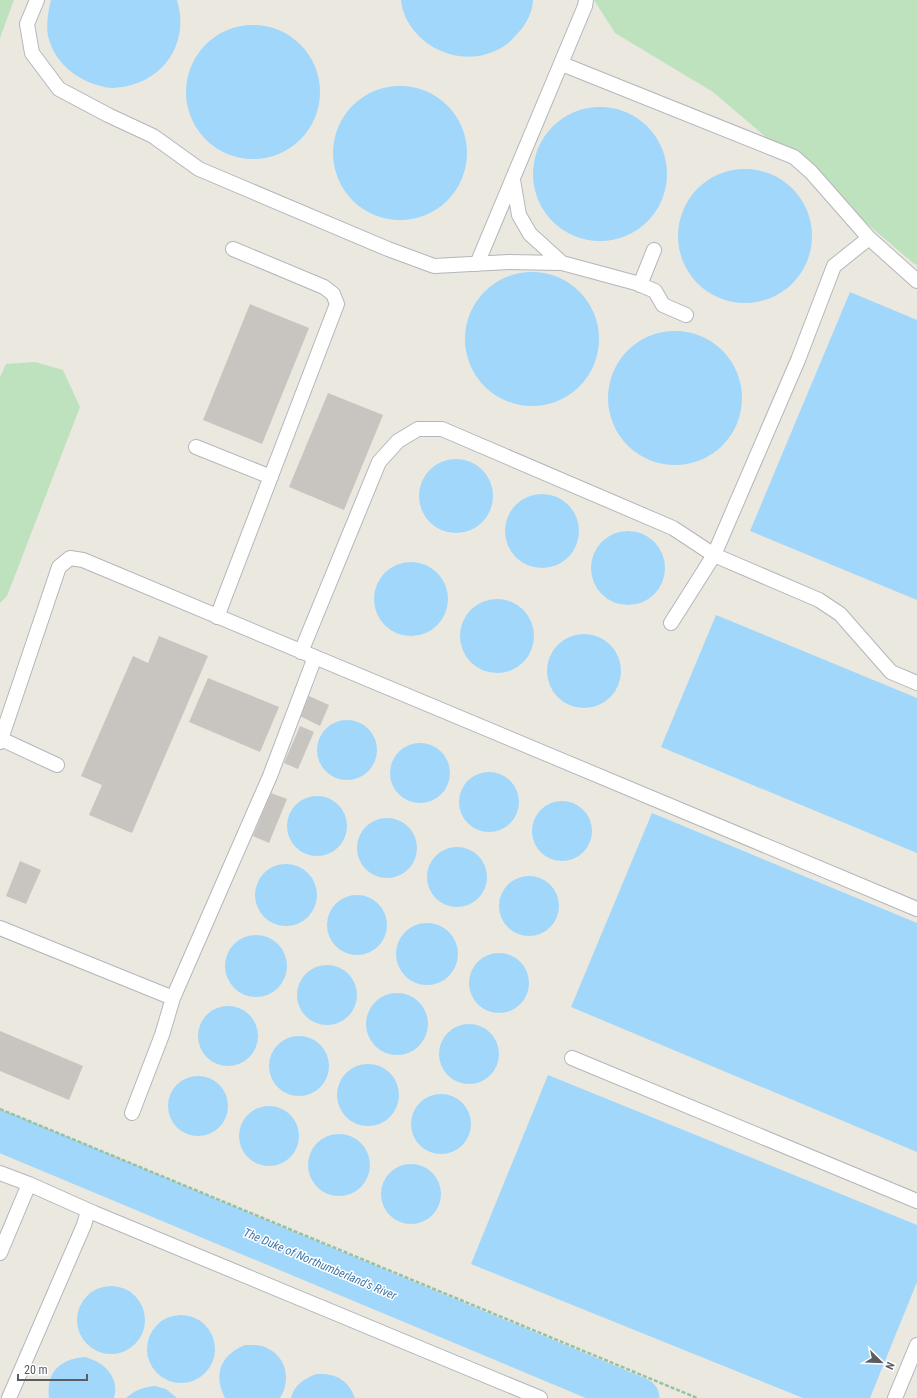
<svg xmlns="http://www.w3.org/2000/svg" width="917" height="1398" font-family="'Roboto Condensed',sans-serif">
  <rect width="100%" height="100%" fill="#ebe8e0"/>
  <path fill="#bee2bd" d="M0,0H14L0,38Z
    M594,0H917V265L913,263L713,92L615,33Z
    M35,362L63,370L80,407L7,596L0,603V377L6,364Z"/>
  <path fill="#a1d7fa" d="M51,0H177C191,46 160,86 113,88C109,88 104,87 101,86C76,80 54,62 48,36C46,24 48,12 51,0Z
    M401,0H533C533,11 526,25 518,33C515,36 511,41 507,44C479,65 439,59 416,33C408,24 402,12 401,0Z
    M186 92a67 67 0 1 1 134 0a67 67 0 1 1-134 0Z
    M333 153a67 67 0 1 1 134 0a67 67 0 1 1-134 0Z
    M533 174a67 67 0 1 1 134 0a67 67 0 1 1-134 0Z
    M678 236a67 67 0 1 1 134 0a67 67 0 1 1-134 0Z
    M465 339a67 67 0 1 1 134 0a67 67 0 1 1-134 0Z
    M850,292L917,320V600L750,531Z
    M608 398a67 67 0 1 1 134 0a67 67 0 1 1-134 0Z
    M419 496a37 37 0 1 1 74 0a37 37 0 1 1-74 0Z
    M505 531a37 37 0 1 1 74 0a37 37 0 1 1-74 0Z
    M591 568a37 37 0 1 1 74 0a37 37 0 1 1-74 0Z
    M374 599a37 37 0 1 1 74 0a37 37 0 1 1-74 0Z
    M460 636a37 37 0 1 1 74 0a37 37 0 1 1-74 0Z
    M716,615L917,698V853L661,747Z
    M547 671a37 37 0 1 1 74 0a37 37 0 1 1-74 0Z
    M317 750a30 30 0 1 1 60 0a30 30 0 1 1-60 0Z
    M390 773a30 30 0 1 1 60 0a30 30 0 1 1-60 0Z
    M459 802a30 30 0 1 1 60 0a30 30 0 1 1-60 0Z
    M287 826a30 30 0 1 1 60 0a30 30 0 1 1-60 0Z
    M532 831a30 30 0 1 1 60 0a30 30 0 1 1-60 0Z
    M652,813L917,923V1152L571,1007Z
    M357 848a30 30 0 1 1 60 0a30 30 0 1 1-60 0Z
    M427 877a30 30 0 1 1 60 0a30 30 0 1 1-60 0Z
    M255 895a31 31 0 1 1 62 0a31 31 0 1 1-62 0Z
    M499 906a30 30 0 1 1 60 0a30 30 0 1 1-60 0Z
    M327 925a30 30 0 1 1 60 0a30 30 0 1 1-60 0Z
    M396 954a31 31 0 1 1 62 0a31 31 0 1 1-62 0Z
    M225 966a31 31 0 1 1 62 0a31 31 0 1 1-62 0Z
    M469 983a30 30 0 1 1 60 0a30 30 0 1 1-60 0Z
    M297 995a30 30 0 1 1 60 0a30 30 0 1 1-60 0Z
    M366 1024a31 31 0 1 1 62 0a31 31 0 1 1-62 0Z
    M198 1036a30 30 0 1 1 60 0a30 30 0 1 1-60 0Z
    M439 1054a30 30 0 1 1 60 0a30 30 0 1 1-60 0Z
    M269 1066a30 30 0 1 1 60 0a30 30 0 1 1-60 0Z
    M337 1095a31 31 0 1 1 62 0a31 31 0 1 1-62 0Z
    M548,1075L917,1225V1282L870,1398H803L471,1264Z
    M168 1106a30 30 0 1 1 60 0a30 30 0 1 1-60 0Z
    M411 1124a30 30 0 1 1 60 0a30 30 0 1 1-60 0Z
    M239 1136a30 30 0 1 1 60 0a30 30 0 1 1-60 0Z
    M308 1165a31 31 0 1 1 62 0a31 31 0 1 1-62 0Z
    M381 1194a30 30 0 1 1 60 0a30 30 0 1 1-60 0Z
    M77 1320a34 34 0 1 1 68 0a34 34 0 1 1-68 0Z
    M147 1349a34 34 0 1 1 68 0a34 34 0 1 1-68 0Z
    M245,1345C253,1345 260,1344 267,1348C287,1357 291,1381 280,1398H225C213,1375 220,1355 245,1345Z
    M85,1357C104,1362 120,1377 114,1398H49C46,1372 60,1359 85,1357Z
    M316,1374C335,1373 348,1379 355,1398H291C294,1385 304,1379 316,1374Z
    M155,1386L166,1389L177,1398H126C135,1390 143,1387 155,1386Z"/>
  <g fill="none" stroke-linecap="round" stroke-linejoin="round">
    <path stroke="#a1d7fa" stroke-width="41" d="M0,1131L639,1398"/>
  </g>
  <path fill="#c8c4bf" d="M250,304L309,328L262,444L203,420Z
    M328,393L383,415L344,510L289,487Z
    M159,636L208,656L132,833L89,815L102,785L81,776L133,656L148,663Z
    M208,678L279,707L260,752L189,722Z
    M309,696L329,705L320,726L300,716Z
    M300,726L314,732L298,769L284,763Z
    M271,793L287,799L269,843L253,836Z
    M20,861L41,870L26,904L6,896Z
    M0,1031L83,1066L69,1100L0,1071Z"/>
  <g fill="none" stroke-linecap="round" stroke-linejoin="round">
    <defs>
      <path id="service" d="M37,0L27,24L32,53L59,89L108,115L153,136L199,169L388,249L434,266L509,262L562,263
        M562,64L794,157L811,172L869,238L917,281
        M513,180L519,215L530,234L562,263L636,283L655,291L663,305L686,315
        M477,264L585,6L586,0
        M640,285L654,250
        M196,447L271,477
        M217,617L337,304L333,294L324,287L233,249
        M671,623L714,555L798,360L834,266L869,238
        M301,652L379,462L398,441L418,429H442L673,528L714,555L819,600L840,614L891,672L917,683
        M1,739L57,765
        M0,742L59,567L70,558L83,560L917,909
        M0,928L173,998
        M572,1058L917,1201
        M132,1113L162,1035L173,998L270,776L315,657
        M0,1173L29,1184L94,1213L540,1398
        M0,1253L29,1184
        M9,1398L84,1225L88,1211
        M895,1398L917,1345"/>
    </defs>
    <use href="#service" stroke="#b3b6ba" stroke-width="16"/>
    <path stroke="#97c2a1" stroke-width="2.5" stroke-dasharray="4 2" stroke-linecap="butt" d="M0,1109L697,1398"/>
    <use href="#service" stroke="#fff" stroke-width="14"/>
  </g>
  <g text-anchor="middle" stroke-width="3" stroke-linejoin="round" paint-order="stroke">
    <g font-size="12" font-style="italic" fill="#4178aa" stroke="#fff">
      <text transform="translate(320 1264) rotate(23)" y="4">The Duke of Northumberland's River</text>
    </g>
  </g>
  <g transform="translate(881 1362) rotate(113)" stroke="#ffffff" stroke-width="3" paint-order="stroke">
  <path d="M0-3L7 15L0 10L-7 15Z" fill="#595c60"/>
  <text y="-6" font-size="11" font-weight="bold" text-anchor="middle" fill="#595c60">N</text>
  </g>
  <path d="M18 1374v6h69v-6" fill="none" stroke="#595c60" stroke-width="2"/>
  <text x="24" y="1374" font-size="12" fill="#595c60" stroke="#ffffff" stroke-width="3" paint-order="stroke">20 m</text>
</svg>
